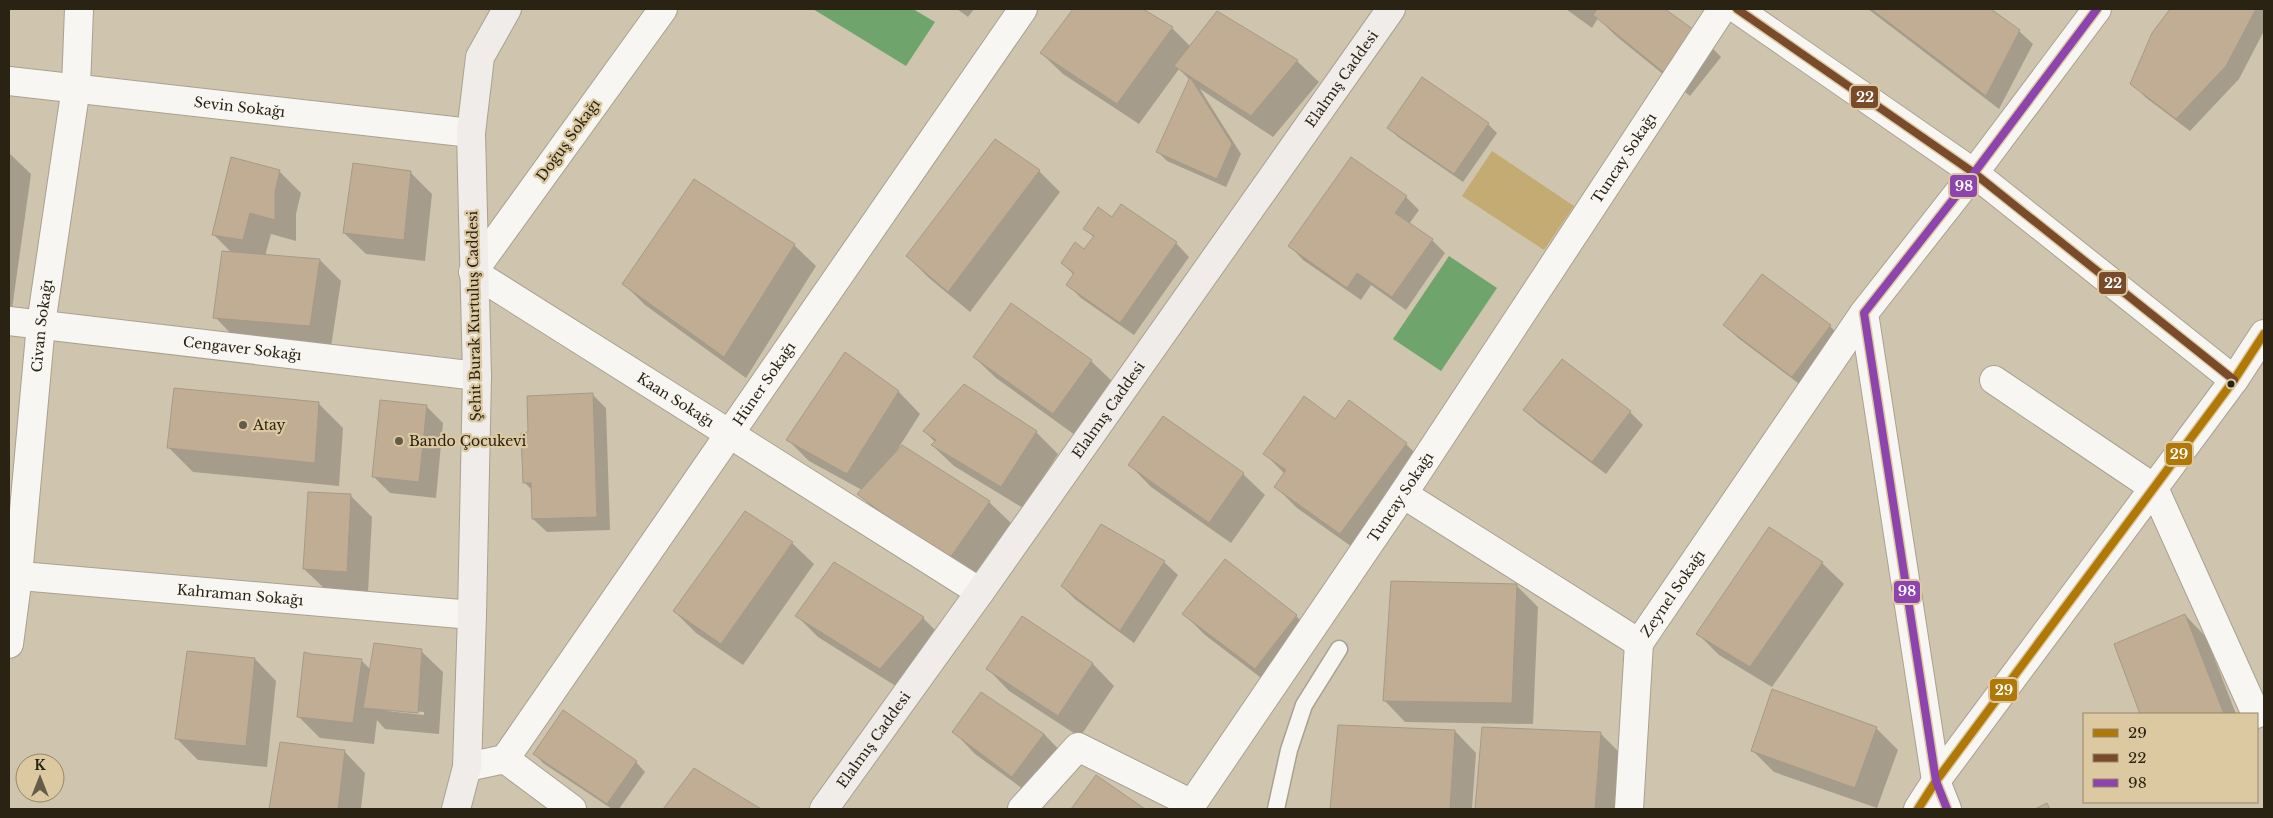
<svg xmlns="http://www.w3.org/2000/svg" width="2273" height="818" font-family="'Libre Baskerville',serif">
  <rect width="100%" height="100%" fill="#cfc4ae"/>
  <path fill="#c4ab74" d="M1492,151L1574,206L1544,250L1462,196Z"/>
  <path fill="#6fa56c" d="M813,9H913L935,22L906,66Z
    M1449,256L1497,288L1441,371L1393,339Z"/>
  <path fill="#0003" fill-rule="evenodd" d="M957,9H974L968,17Z
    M1075,9H1141L1172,28L1191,47L1218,13L1297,61L1319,82L1273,137L1200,89L1241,154L1226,187L1167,161L1157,151L1190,80L1179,69L1139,124L1063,74L1041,53Z
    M1566,9H1663L1700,35L1721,57L1690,96L1616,36L1598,18L1592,28Z
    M1868,9H1989L2019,31L2033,44L1999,109Z
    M2173,9H2264V31L2239,79L2190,131L2145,97L2132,83L2153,34L2161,21Z
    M1488,124L1497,133L1463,182L1398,137L1389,128Z
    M9,153L31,174L11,316H9Z
    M279,171L301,193L296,214V241L271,234L265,256L320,260L341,281L331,347L236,339L215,317L232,253L213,234Z
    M1039,171L1060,192L970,312L929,278L907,256Z
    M410,172L432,194L425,261L366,254L344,233Z
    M695,181L794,245L816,266L746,378L645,305L624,284Z
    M1406,197L1419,210L1409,224L1432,240L1445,253L1406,310L1371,285L1361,300L1303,260L1290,246Z
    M1113,219L1176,243L1189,257L1134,335L1081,298L1068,285L1074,275L1062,263L1085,251L1094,238L1085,228Z
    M1725,325L1830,326L1843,340L1806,389L1738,338Z
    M846,353L899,392L920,414L896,452L989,502L1011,523L969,582L880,515L859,494L862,490L809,461L788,440Z
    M974,357L1091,361L1113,382L1075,435L996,378Z
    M964,386L1036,432L1058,454L1023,508L954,466L932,445L935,442L924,431Z
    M593,395L606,408L610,530L547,532L533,519L532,490L524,482L529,433Z
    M319,404L343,428L339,486L193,472L168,447Z
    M426,406L443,423L436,498L390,493L373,476Z
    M1524,410L1630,412L1643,425L1606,474L1538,423Z
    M1163,418L1243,474L1265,495L1231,543L1151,487L1130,465Z
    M1336,421L1406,444L1427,465L1362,554L1297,508L1276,487L1285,474L1265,454Z
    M351,496L372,517L368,593L326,590L304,569Z
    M792,543L814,564L743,665L696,633L674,611Z
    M1164,562L1178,575L1134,643L1076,600L1062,586Z
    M1822,563L1844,584L1772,687L1719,655L1698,634Z
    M1516,585L1538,607L1533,724L1405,722L1384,700Z
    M1184,614L1296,616L1317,637L1277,690L1205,635Z
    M2185,615L2206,637L2236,714H2141L2116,644Z
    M797,616L923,618L944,639L902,690L818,637Z
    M1022,618L1093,664L1114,686L1080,737L1009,691L988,669Z
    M421,651L443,672L439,734L385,729L377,720L374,744L320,738L298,716L361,660L371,670ZM387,709L424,712V715L387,711Z
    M255,659L276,681L267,767L198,760L177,739Z
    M1339,726L1455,731L1476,753L1472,809H1331Z
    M1876,728L1898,750L1877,808L1774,772L1753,751Z
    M1483,729L1601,734L1622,755L1618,809H1476Z
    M954,732L1044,734L1065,756L1034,797L975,754Z
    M281,743L344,751L365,773L361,809H270Z
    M534,753L636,762L645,772L619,809H612L543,763Z
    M694,770L759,809H664Z
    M1096,776L1142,809H1073Z"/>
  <path fill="#c1ad94" stroke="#a59a8a" d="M1073,9H1143L1173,27L1117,104L1040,53Z
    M1597,9H1665L1701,35L1668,76L1593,15Z
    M1871,9H1991L2020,30L1986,96Z
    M2170,9H2256L2226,66L2176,119L2130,84L2152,33Z
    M1217,11L1298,60L1251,116L1174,66Z
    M1190,77L1232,144L1217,179L1156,152Z
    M1422,77L1489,123L1454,174L1387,128Z
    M995,139L1040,170L948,292L906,256Z
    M231,157L280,170L275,192V220L250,213L243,240L212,235Z
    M1351,157L1407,196L1395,213L1433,239L1392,297L1357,273L1347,288L1288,246Z
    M353,163L411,171L404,240L343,233Z
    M694,179L795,244L724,357L622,284Z
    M1121,204L1177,242L1120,323L1066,285L1074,273L1061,263L1075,242L1084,249L1094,236L1083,229L1098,207L1112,217Z
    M222,251L320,259L310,326L213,318Z
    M1762,274L1831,325L1792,377L1723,325Z
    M1011,303L1092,360L1053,414L973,357Z
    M845,352L899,391L847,474L786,440Z
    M1562,359L1631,411L1592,462L1523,410Z
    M964,384L1037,431L1001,487L931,445L936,440L923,431Z
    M174,388L319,402L315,463L167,448Z
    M593,393L597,517L532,519L531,483H523L521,433L528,432L527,396Z
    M1304,396L1335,419L1349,400L1407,443L1340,534L1274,487L1286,470L1263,454Z
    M380,400L427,405L419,482L372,477Z
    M1163,416L1244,473L1209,523L1128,465Z
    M902,445L990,501L947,562L857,494Z
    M308,492L351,494L347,572L303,569Z
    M745,511L793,542L721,644L673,611Z
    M1101,524L1165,561L1120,631L1061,586Z
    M1769,527L1823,562L1750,667L1696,634Z
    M1225,559L1297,615L1255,669L1182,614Z
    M834,562L924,617L880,669L795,616Z
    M1391,581L1517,584L1512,703L1383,701Z
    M2185,614L2224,714H2140L2114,644Z
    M1022,616L1093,663L1058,716L986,669Z
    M374,643L422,649L418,713L363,708Z
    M187,651L255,658L246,746L175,739Z
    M304,652L311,654L362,659L353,723L297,717Z
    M1772,689L1877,727L1855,788L1751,751Z
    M981,692L1044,734L1012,777L952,732Z
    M563,710L637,761L607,804L533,754Z
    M1338,725L1455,730L1450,809H1330Z
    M1482,727L1601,732L1595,809H1475Z
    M280,742L345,750L338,809H269Z
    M694,768L761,809H663Z
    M1096,775L1145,809H1071Z
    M2047,803L2050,809H2035Z"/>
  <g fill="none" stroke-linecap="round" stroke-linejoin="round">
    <defs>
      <path id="lane" d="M1276,809L1289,750L1304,705L1339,649"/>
      <g id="street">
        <path id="s1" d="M663,9L473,272L980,592"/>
        <path d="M1737,9L1974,173L2234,380"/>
        <path id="s2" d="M9,81L471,133"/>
        <path id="s3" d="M9,321L477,376"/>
        <path d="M1994,380L2154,488L2256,714"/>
        <path d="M1403,494L1639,643"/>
        <path id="s4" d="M9,575L472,615"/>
        <path id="s5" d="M1639,643L1864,313"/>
        <path id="s6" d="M9,644L18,576L41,324L76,87L79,9"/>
        <path id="s7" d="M505,759L1023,9"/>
        <path d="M467,767L505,759L572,809"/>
        <path id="s8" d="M1022,809L1078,747L1192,804L1403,494L1722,9"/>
        <path d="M1629,809L1639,643"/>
        <path d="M1918,809L1936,781L2234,380L2264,334"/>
        <path d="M1947,809L1936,781L1864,313L1974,173L2097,9"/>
      </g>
      <g id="secondary">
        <path d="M456,809L467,767L472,615L477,376L471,133L480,57L507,9"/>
        <path id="s9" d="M824,809L980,592L1391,9"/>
      </g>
    </defs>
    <use href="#lane" stroke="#a9a190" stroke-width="19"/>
    <use href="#street" stroke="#a9a190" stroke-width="30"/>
    <use href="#secondary" stroke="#a9a190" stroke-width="30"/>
    <use href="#lane" stroke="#f8f6f3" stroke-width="16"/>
    <use href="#street" stroke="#f8f6f3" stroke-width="28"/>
    <use href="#secondary" stroke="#f0ece9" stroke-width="28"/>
    <defs>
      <path id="bus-1" d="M1918,809L1936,781L2234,380L2264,334"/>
      <path id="bus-2" d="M1737,9L1974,173L2234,380"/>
      <path id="bus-3" d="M1947,809L1936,781L1864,313L1974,173L2097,9"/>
    </defs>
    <use href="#bus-1" stroke="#dcc9a1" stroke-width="11"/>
    <use href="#bus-2" stroke="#dcc9a1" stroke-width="11"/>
    <use href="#bus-3" stroke="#dcc9a1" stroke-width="11"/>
    <use href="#bus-1" stroke="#af7807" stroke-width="8"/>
    <use href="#bus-2" stroke="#7a4b2a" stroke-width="8"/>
    <use href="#bus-3" stroke="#8e44ad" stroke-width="8"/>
  </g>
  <circle fill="#2a2213" stroke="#dcc9a1" stroke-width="2" cx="2231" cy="384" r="4.5"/>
  <g fill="#645b49" stroke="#dcc9a1" stroke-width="2">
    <circle cx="243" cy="425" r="5"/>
    <circle cx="399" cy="441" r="5"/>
  </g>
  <g text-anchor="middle" stroke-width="4.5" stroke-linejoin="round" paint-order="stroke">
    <g font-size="14" fill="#2a2213" stroke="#dcc9a1">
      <text dy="5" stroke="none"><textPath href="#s9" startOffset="895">Elalmış Caddesi</textPath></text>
      <text dy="5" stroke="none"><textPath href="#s2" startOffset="232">Sevin Sokağı</textPath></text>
      <text transform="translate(568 140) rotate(-54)" y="5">Doğuş Sokağı</text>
      <text dy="5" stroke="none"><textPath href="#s8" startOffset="988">Tuncay Sokağı</textPath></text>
      <text transform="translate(474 316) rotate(-91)" y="5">Şehit Burak Kurtuluş Caddesi</text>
      <text dy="5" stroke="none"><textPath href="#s6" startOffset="320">Civan Sokağı</textPath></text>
      <text dy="5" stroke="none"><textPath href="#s3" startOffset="235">Cengaver Sokağı</textPath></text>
      <text dy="5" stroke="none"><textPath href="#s7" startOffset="456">Hüner Sokağı</textPath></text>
      <text dy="5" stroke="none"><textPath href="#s1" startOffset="564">Kaan Sokağı</textPath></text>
      <text dy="5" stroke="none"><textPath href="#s9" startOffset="490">Elalmış Caddesi</textPath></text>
      <text dy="5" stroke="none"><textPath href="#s8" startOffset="582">Tuncay Sokağı</textPath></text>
      <text dy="5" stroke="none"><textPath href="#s5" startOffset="60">Zeynel Sokağı</textPath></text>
      <text dy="5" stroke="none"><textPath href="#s4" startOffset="232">Kahraman Sokağı</textPath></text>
      <text dy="5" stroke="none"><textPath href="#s9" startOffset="85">Elalmış Caddesi</textPath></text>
    </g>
    <g font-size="14" fill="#2a2213" stroke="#dcc9a1" text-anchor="start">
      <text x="253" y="430">Atay</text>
      <text x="409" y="446">Bando Çocukevi</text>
    </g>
  </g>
  <g stroke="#dcc9a1" stroke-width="2">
    <rect x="1850" y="85" width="29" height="24" rx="5" fill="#7a4b2a"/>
    <rect x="1949" y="174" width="29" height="24" rx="5" fill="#8e44ad"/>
    <rect x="2098" y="271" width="29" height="24" rx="5" fill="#7a4b2a"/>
    <rect x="2165" y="442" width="28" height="24" rx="5" fill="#af7807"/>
    <rect x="1893" y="580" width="28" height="24" rx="5" fill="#8e44ad"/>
    <rect x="1989" y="678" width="29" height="24" rx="5" fill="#af7807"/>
  </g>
  <g font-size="14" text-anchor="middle" font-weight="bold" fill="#fff">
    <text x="1865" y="102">22</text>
    <text x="1964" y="191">98</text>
    <text x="2113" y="288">22</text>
    <text x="2179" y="459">29</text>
    <text x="1907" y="596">98</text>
    <text x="2004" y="695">29</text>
  </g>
  <rect width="2273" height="818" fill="none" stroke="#2a2213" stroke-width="20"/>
  <rect x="2083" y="713" width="175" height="90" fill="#dcc9a1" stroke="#958668"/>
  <rect x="2093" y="729" width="25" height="8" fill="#af7807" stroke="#958668"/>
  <text x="2128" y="738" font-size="15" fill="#2a2213">29</text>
  <rect x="2093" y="754" width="25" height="8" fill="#7a4b2a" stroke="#958668"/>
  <text x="2128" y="763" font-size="15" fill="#2a2213">22</text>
  <rect x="2093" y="779" width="25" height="8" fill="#8e44ad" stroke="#958668"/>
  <text x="2128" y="788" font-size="15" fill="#2a2213">98</text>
  <g transform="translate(40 778)"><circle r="24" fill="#dcc9a1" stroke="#958668"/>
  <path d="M0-4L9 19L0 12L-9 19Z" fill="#645b49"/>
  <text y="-8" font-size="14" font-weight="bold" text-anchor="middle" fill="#2a2213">K</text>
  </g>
</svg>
